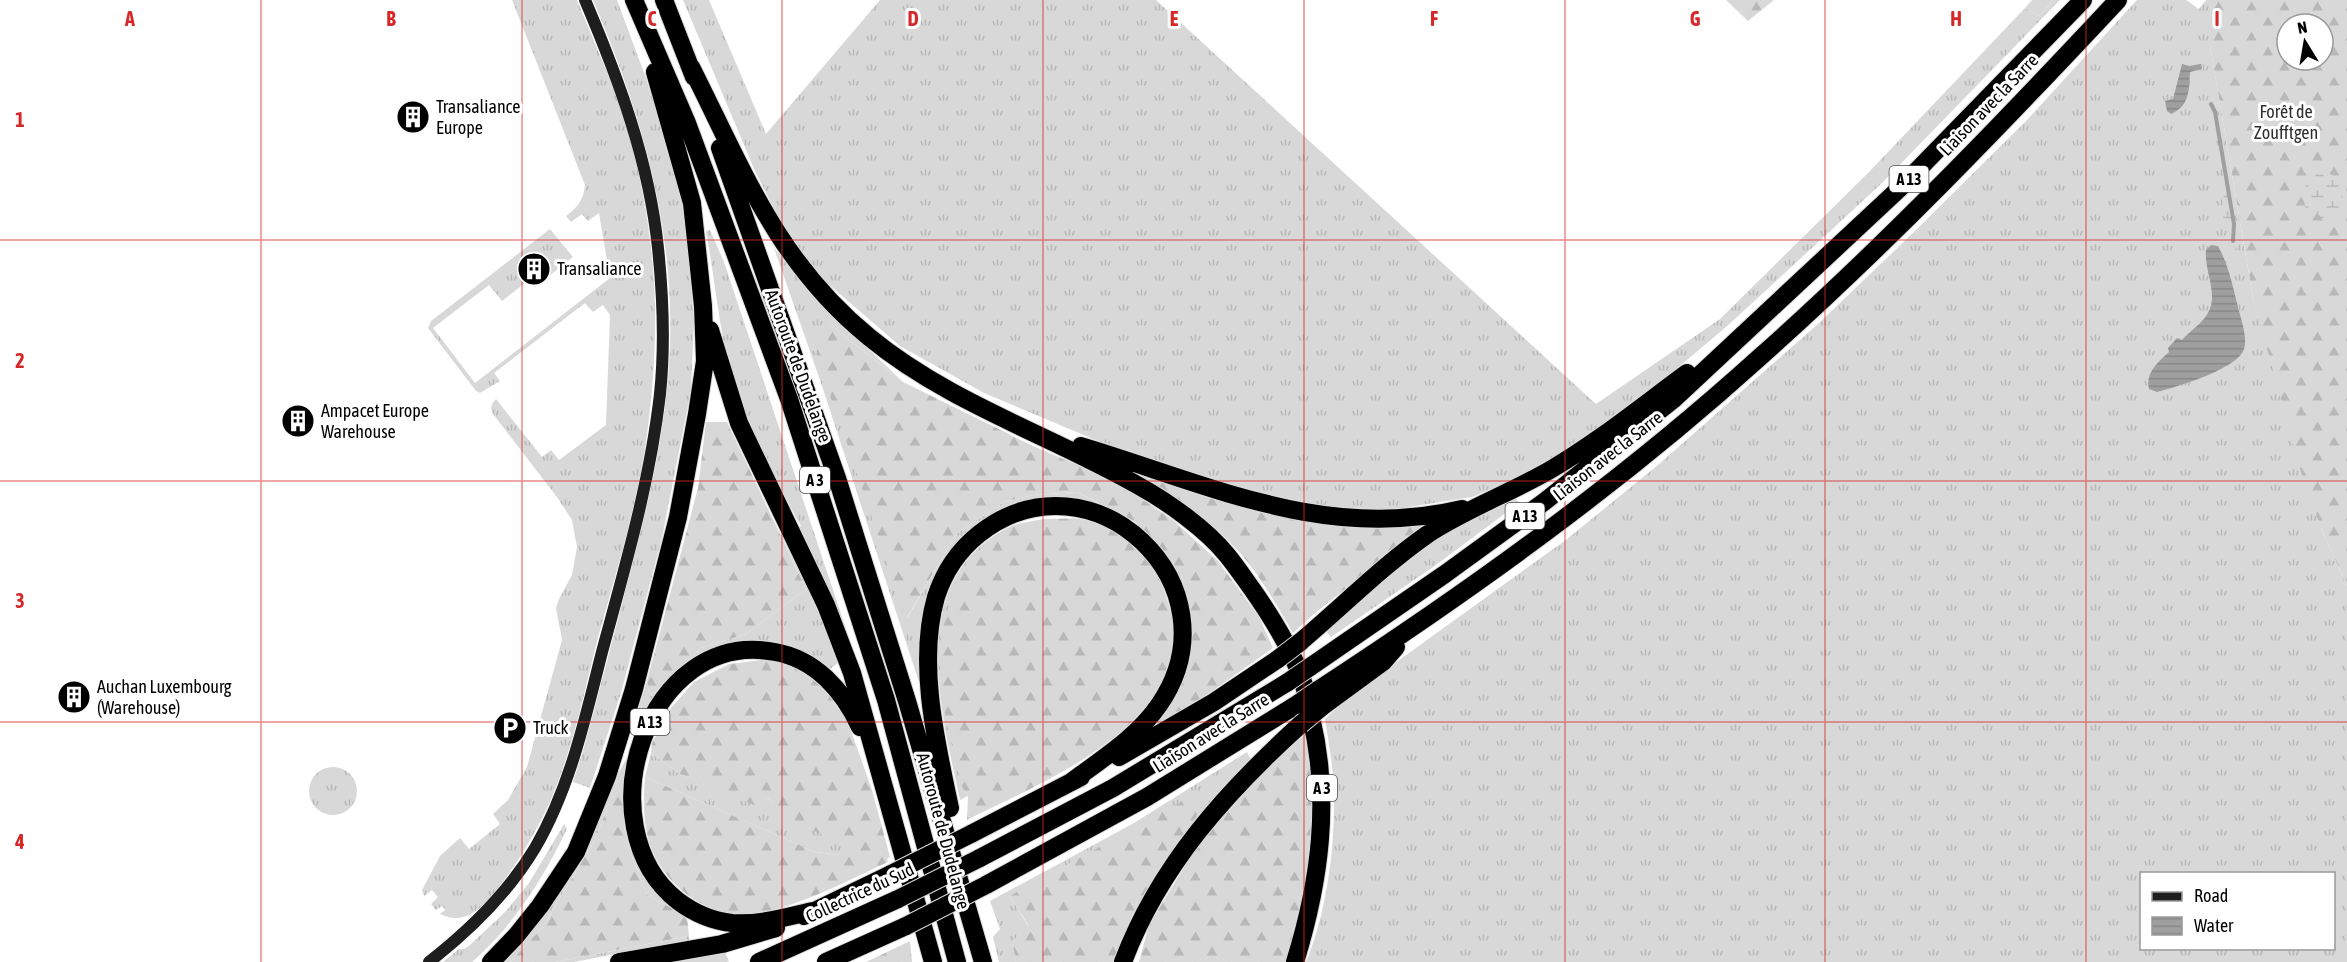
<svg xmlns="http://www.w3.org/2000/svg" width="2347" height="962" font-family="'Asap Condensed',sans-serif">
  <defs>
    <pattern id="grass-tufts" width="24" height="20" patternUnits="userSpaceOnUse" patternTransform="scale(1.5)"><rect width="24" height="20" fill="#d8d8d8"/><path d="M3 7l-1-3M5 7V3M7 7l1-3M15 17l-1-3M17 17v-4M19 17l1-3" fill="none" stroke="#b8b8b8"/></pattern>
    <pattern id="forest-firs" width="22" height="20" patternUnits="userSpaceOnUse" patternTransform="scale(1.5)"><rect width="22" height="20" fill="#d8d8d8"/><path d="M5 1l3.5 6h-7zM16 11l3.5 6h-7z" fill="#b8b8b8"/></pattern>
    <pattern id="wetland-marsh" width="20" height="14" patternUnits="userSpaceOnUse" patternTransform="scale(1.5)"><rect width="20" height="14" fill="#d8d8d8"/><path d="M1 5h8M5 5V1M11 12h8M15 12V8" fill="none" stroke="#b8b8b8"/></pattern>
    <pattern id="water-rules" width="6" height="5" patternUnits="userSpaceOnUse" patternTransform="scale(1.5)"><rect width="6" height="5" fill="#9f9f9f"/><path d="M0 2.5h6" fill="none" stroke="#878787"/></pattern>
  </defs>
  <rect width="100%" height="100%" fill="#fff"/>
  <path fill="url(#grass-tufts)" fill-rule="evenodd" d="M512,0H577C592,37 609,74 622,112C642,173 653,240 655,304C656,353 652,401 645,449C635,511 616,573 599,634C585,688 574,745 552,797C541,825 496,904 469,915C459,919 451,919 440,914L445,910L442,906L436,910L431,904L438,897L432,890L424,896L422,890L440,856L460,838L469,849L500,824L493,814L508,800L527,767L562,640L556,608L559,599L572,575L577,547L572,520L557,497L493,414C490,407 491,404 496,399L542,457L551,450L559,460L606,425L610,315L603,305L593,312L585,303L494,373L500,381L480,393L476,391L428,328L431,321L550,229L573,257L535,287L529,280L502,301L489,285L433,328L475,383L610,278L599,213L588,221L582,214L571,222L566,216C578,207 584,199 585,185Z
    M593,0H617L646,78L678,181L686,221L694,321L691,390L662,538L621,693L590,788L573,782L583,751C598,696 612,642 626,588C647,509 667,429 670,347C674,223 641,113 593,0Z
    M683,0H709L766,134L880,0H1156L1596,404L1720,319L1869,172L2025,8L2039,16L2053,0H2060L1881,184L1800,259L1726,327L1662,381L1589,437L1543,464L1506,483L1472,497L1371,513L1266,498L1131,455L984,393L900,346L819,276L789,238L755,171Z
    M2137,0H2186L2199,9L2206,0H2210V45L2253,298L2322,530L2347,586V962H1306C1328,910 1337,835 1333,779C1332,759 1328,739 1325,719L1348,697L1567,539L1658,465L1818,324L1915,231L2026,121ZM2142,874H2334V948H2142Z
    M710,230L724,262L853,650L828,671C811,655 794,647 771,644C764,643 755,640 748,641C693,646 661,692 631,732L647,681L649,694L654,693L701,648L746,634L806,589L781,535L801,526C776,482 751,437 736,389C719,338 716,284 706,231Z
    M774,248L831,313L903,382L829,324L907,618L957,533L1004,502L1033,495L1077,492L1102,505L1057,498L1017,503L994,515L963,537L948,558L920,685L820,380Z
    M1515,497L1519,503L1436,565L1331,637L1326,631L1411,555L1455,527Z
    M1014,525L962,787L968,796L960,800C940,707 904,575 1014,525Z
    M1247,752L1251,760L1174,855L1010,896L1028,926L1012,942L1016,962H999L993,937L1000,929L990,901L1134,823Z
    M651,753L680,774L754,804L768,798L772,802L775,813L842,843L841,855L815,852L645,777Z
    M628,756L626,793L633,843L687,916L647,895L625,839L624,778L618,779L596,838L542,928L510,962H499L615,779Z
    M309 791a24 24 0 1 1 48 0a24 24 0 1 1-48 0Z
    M564,824L567,829C543,879 514,925 472,962H443L459,949H464L470,945L506,911L529,883Z
    M689,936V940L574,962H555Z
    M724,950L729,961L727,962H651Z"/>
  <path fill="url(#forest-firs)" fill-rule="evenodd" d="M1726,0H1774L1748,21Z
    M2032,0H2053L2039,16L2025,8Z
    M2210,0H2347V586L2322,530L2303,479L2253,298L2210,45ZM2287,24H2323V60H2287Z
    M829,324L903,382L1033,446L1115,481L1173,520L1218,561L1259,617L1273,648L1208,694L1148,730L1183,677L1192,633L1180,578L1167,555L1134,521L1077,492L1033,495L1004,502L957,533L906,619L817,354Z
    M706,422H727L806,589L746,634L701,648L654,693L649,694L647,681L698,488Z
    M1140,472L1295,519L1379,525H1425L1314,614L1293,633C1277,606 1261,577 1240,553C1211,520 1174,497 1138,475Z
    M1044,519C1056,519 1069,518 1081,519C1106,522 1152,552 1160,577C1165,595 1174,615 1174,634C1173,732 1040,783 967,820L968,796L962,787C953,748 940,706 940,665C939,615 964,547 1013,526C1022,522 1034,521 1044,519Z
    M769,659L804,669L819,681L844,711L872,790L890,857L887,859L888,862C847,881 806,903 761,913C715,924 665,888 650,845C643,822 643,800 645,777L815,852L841,855V843L774,813L772,802L768,798L754,805L680,774L651,753L652,743L671,708L694,682L729,664Z
    M1307,733L1316,808L1304,904L1285,962H1139L1149,925L1191,856L1239,793L1258,774Z
    M624,777L625,839L647,895L687,916L689,936L555,962H510L542,928L596,838L618,779Z
    M1199,792L1206,799L1146,901L1119,962H1016L1012,942L1028,925L1010,896Z
    M910,941L912,962H866Z"/>
  <path fill="url(#wetland-marsh)" d="M2225,167L2239,257L2223,217Z
    M2322,172L2333,175C2344,191 2347,204 2335,220L2324,221L2318,214L2306,211C2302,192 2303,180 2322,172Z"/>
  <path fill="url(#water-rules)" d="M2182,64L2189,66L2201,64L2202,69L2190,72C2189,89 2190,106 2171,114L2167,111L2165,101L2173,99Z
    M2211,245L2218,246C2228,264 2232,283 2237,303C2240,317 2248,336 2244,349C2238,369 2176,387 2157,392L2149,389C2145,373 2158,362 2169,352L2168,348L2177,338L2182,340C2190,331 2204,322 2209,311C2218,293 2204,270 2206,250Z"/>
  <g fill="none" stroke-linecap="round" stroke-linejoin="round">
    <path stroke="#9f9f9f" stroke-width="4" d="M2211,104L2215,112L2234,224L2233,241"/>
    <defs>
      <path id="highway" d="M634,0L687,123L789,399L886,700L957,962
        M664,0L694,77
        M691,67C743,170 777,262 869,337C949,403 1050,435 1139,486C1168,502 1206,529 1227,555C1236,566 1244,578 1252,589C1271,616 1289,645 1301,676C1306,689 1308,703 1311,717C1331,800 1320,881 1295,962
        M720,148L837,478L907,701L983,962
        M710,330L739,423L826,605L852,673L933,962
        M1081,446C1208,484 1325,542 1462,509
        M1299,643C1342,607 1382,566 1428,534C1466,509 1510,493 1550,470C1598,442 1642,406 1687,373
        M1310,667L1445,574L1544,502L1674,399L1900,188L2083,0
        M1318,690C1473,589 1623,481 1760,357C1886,245 2003,123 2118,0
        M1323,706L1383,662L1396,647
        M1119,757L1214,702L1278,659
        M950,808C936,742 917,662 936,597C944,572 959,550 979,534C1092,445 1241,586 1159,705C1137,737 1102,759 1071,782
        M971,834L1081,777
        M978,859L1113,788L1288,682
        M986,885L1147,797L1296,705
        M813,911C786,917 760,925 732,923C713,921 694,913 678,901C583,827 646,627 775,652C815,659 843,690 860,727
        M804,916L891,874
        M491,962L516,936L540,906L576,852L607,776L634,689L678,517L697,414L705,361L703,306L692,203L655,72
        M619,962L722,944L776,928
        M759,962L898,899
        M826,962L906,926
        M1123,962C1159,866 1226,792 1301,724"/>
    </defs>
    <use href="#highway" stroke="#dbdbdb" stroke-width="20"/>
    <path stroke="#1e1e1e" stroke-width="12" d="M429,962C470,930 508,893 535,848C570,788 585,719 602,652C625,567 650,482 660,394C665,346 663,296 658,248C649,161 619,80 585,0"/>
    <use href="#highway" stroke="#000" stroke-width="18"/>
    <defs>
      <path id="highway-bridge" d="M1278,659L1299,643
        M1288,682L1310,667
        M1296,705L1318,690
        M1301,724L1323,706
        M891,874L971,834
        M898,899L978,859
        M906,926L986,885"/>
    </defs>
    <use href="#highway-bridge" stroke="#dbdbdb" stroke-width="20" stroke-linecap="butt"/>
    <use href="#highway-bridge" stroke="#000" stroke-width="18"/>
  </g>
  <path fill="none" stroke="#d62828" stroke-width="1.5" stroke-opacity="0.55" d="M261,0V962M522,0V962M782,0V962M1043,0V962M1304,0V962M1565,0V962M1825,0V962M2086,0V962M0,240H2347M0,481H2347M0,722H2347"/>
  <defs>
    <symbol id="building-disc" viewBox="-11 -11 22 22"><circle r="9.5" fill="#000" stroke="#fff"/><path d="M-4-6H4V6H1V3H-1V6H-4ZM-2.5-4.3h1.7v1.8h-1.7ZM.8-4.3h1.7v1.8H.8ZM-2.5-1h1.7V.8h-1.7ZM.8-1h1.7V.8H.8Z" fill="#fff"/></symbol>
    <symbol id="parking-disc" viewBox="-11 -11 22 22"><circle r="9.5" fill="#000" stroke="#fff"/><path d="M-3.5-5.5H1a3.5 3.5 0 0 1 0 7H-1V5.5H-3.5ZM-1-3.4V-.6H.8a1.4 1.4 0 0 0 0-2.8Z" fill="#fff"/></symbol>
  </defs>
  <g fill-rule="evenodd">
    <use href="#building-disc" x="394" y="98" width="38" height="38"/>
    <use href="#building-disc" x="515" y="250" width="38" height="38"/>
    <use href="#building-disc" x="279" y="402" width="38" height="38"/>
    <use href="#building-disc" x="55" y="678" width="38" height="38"/>
    <use href="#parking-disc" x="491" y="709" width="38" height="38"/>
  </g>
  <g text-anchor="middle" stroke-width="6" stroke-linejoin="round" paint-order="stroke">
    <g fill="#fff" stroke="#4c4c4c" stroke-width="1.5">
      <rect x="1889.5" y="166" width="39" height="26" rx="4.5"/>
      <rect x="800" y="467" width="30" height="26" rx="4.5"/>
      <rect x="1505.5" y="503" width="39" height="26" rx="4.5"/>
      <rect x="630.5" y="709" width="39" height="26" rx="4.5"/>
      <rect x="1307" y="775" width="30" height="26" rx="4.5"/>
    </g>
    <g font-size="16" font-weight="bold" fill="#000">
      <text x="1909" y="185">A 13</text>
      <text x="815" y="486">A 3</text>
      <text x="1525" y="522">A 13</text>
      <text x="650" y="728">A 13</text>
      <text x="1322" y="794">A 3</text>
    </g>
    <g font-size="18" fill="#000" stroke="#fff">
      <text transform="translate(1989 105) rotate(-46)" y="6">Liaison avec la Sarre</text>
      <text transform="translate(798 366) rotate(70)" y="6">Autoroute de Dudelange</text>
      <text transform="translate(1608 456) rotate(-38)" y="6">Liaison avec la Sarre</text>
      <text transform="translate(1211 733) rotate(-32)" y="6">Liaison avec la Sarre</text>
      <text transform="translate(943 831) rotate(75)" y="6">Autoroute de Dudelange</text>
      <text transform="translate(860 893) rotate(-25)" y="6">Collectrice du Sud</text>
    </g>
    <g font-size="18" fill="#000" stroke="#fff" text-anchor="start">
      <text x="436" y="113">Transaliance<tspan x="436" dy="21">Europe</tspan></text>
      <text x="557" y="275">Transaliance</text>
      <text x="321" y="417">Ampacet Europe<tspan x="321" dy="21">Warehouse</tspan></text>
      <text x="97" y="693">Auchan Luxembourg<tspan x="97" dy="21">(Warehouse)</tspan></text>
      <text x="533" y="734">Truck</text>
    </g>
    <g font-size="18" fill="#2f2f2f" stroke="#fff">
      <text x="2286" y="118">Forêt de<tspan x="2286" dy="21">Zoufftgen</tspan></text>
    </g>
  </g>
  <g font-size="20" text-anchor="middle" font-weight="bold" fill="#d62828" stroke="#fff" stroke-width="6" stroke-linejoin="round" paint-order="stroke">
    <text x="130" y="26">A</text>
    <text x="391" y="26">B</text>
    <text x="652" y="26">C</text>
    <text x="913" y="26">D</text>
    <text x="1174" y="26">E</text>
    <text x="1434" y="26">F</text>
    <text x="1695" y="26">G</text>
    <text x="1956" y="26">H</text>
    <text x="2217" y="26">I</text>
    <text x="20" y="127">1</text>
    <text x="20" y="368">2</text>
    <text x="20" y="608">3</text>
    <text x="20" y="849">4</text>
  </g>
  <rect x="2140" y="872" width="195" height="78" fill="#ffffff" stroke="#999999" stroke-width="1.5"/>
  <rect x="2152" y="892" width="30" height="9" fill="#1e1e1e" stroke="#999999" stroke-width="1.5"/>
  <text x="2194" y="902" font-size="18" fill="#000000">Road</text>
  <rect x="2152" y="917" width="30" height="18" fill="url(#water-rules)" stroke="#999999" stroke-width="1.5"/>
  <text x="2194" y="932" font-size="18" fill="#000000">Water</text>
  <g transform="translate(2305 42) rotate(349)"><circle r="28" fill="#ffffff" stroke="#999999" stroke-width="1.5"/>
  <path d="M0-4.5L10 22L0 15L-10 22Z" fill="#000000"/>
  <text y="-9" font-size="16" font-weight="bold" text-anchor="middle" fill="#000000">N</text>
  </g>
</svg>
